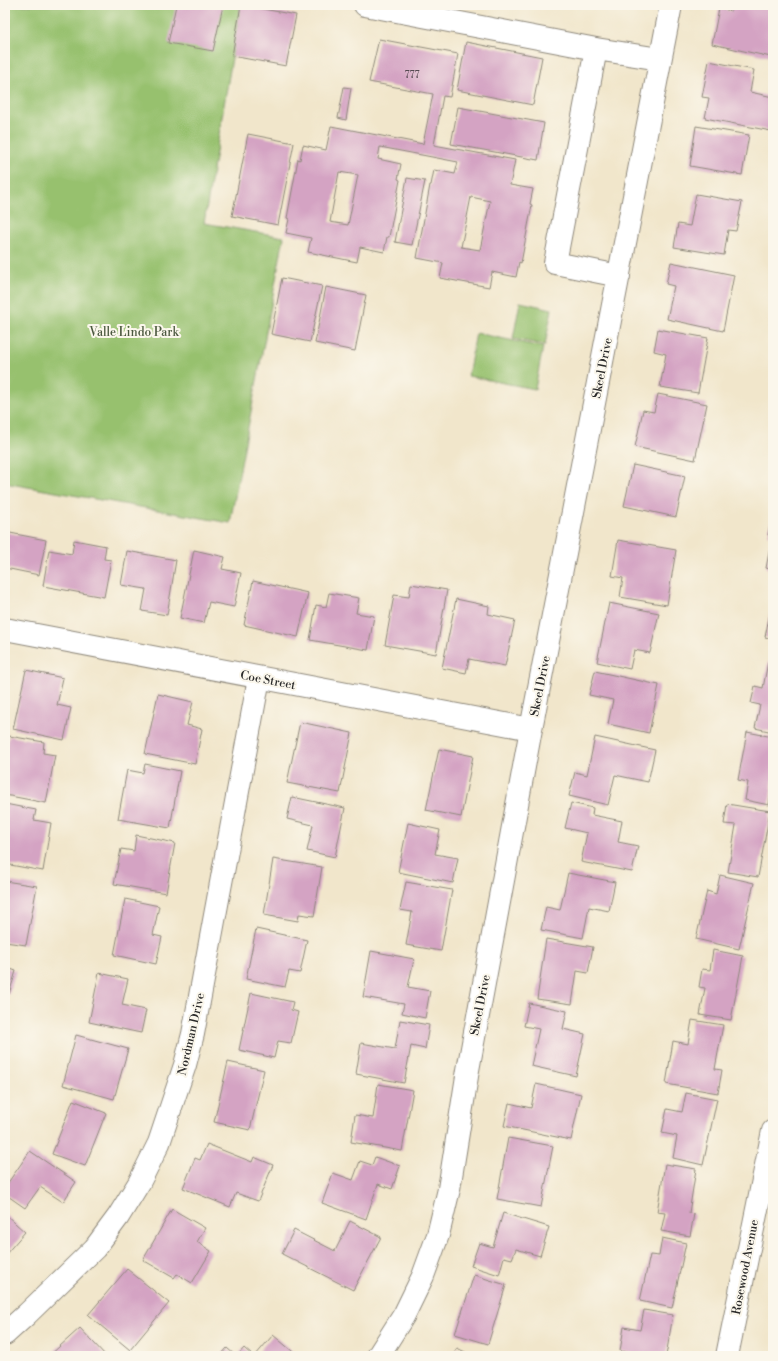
<svg xmlns="http://www.w3.org/2000/svg" width="778" height="1361" font-family="'Libre Bodoni',serif">
  <rect width="100%" height="100%" fill="#fbf7ec"/>
  <filter id="ink" filterUnits="userSpaceOnUse"><feTurbulence type="fractalNoise" baseFrequency=".025" numOctaves="2"/><feDisplacementMap in="SourceGraphic" scale="8" xChannelSelector="R" yChannelSelector="G"/><feConvolveMatrix kernelMatrix="1 2 1 2 8 2 1 2 1" color-interpolation-filters="sRGB"/></filter>
  <filter id="wash" filterUnits="userSpaceOnUse"><feTurbulence type="fractalNoise" baseFrequency=".012" numOctaves="4" result="noise"/><feDisplacementMap in="SourceGraphic" scale="16" xChannelSelector="R" yChannelSelector="G"/><feGaussianBlur stdDeviation="0.9" result="paint"/><feColorMatrix in="noise" values="0 0 0 0 0 0 0 0 0 0 0 0 0 0 0 0 0 1.4 0 .05"/><feComposite in="paint" operator="in"/></filter>
  <g filter="url(#wash)">
    <rect width="100%" height="100%" fill="#f1e6cb"/>
    <path fill="#97c16e" stroke="#61764c" d="M5,5H241L204,223L284,237L230,523L5,483Z
      M520,302L552,309L545,345L513,339Z
      M476,333L543,347L535,389L468,376Z"/>
    <g id="blocks">
      <path fill="#d4a3c3" fill-rule="evenodd" d="M176,5L223,6L213,51L168,43Z
        M241,5L296,15L286,66L232,56Z
        M732,5H773V46L771,57L712,44L719,8L731,11Z
        M379,39L458,54L450,97L443,96L434,145L515,160L510,185L533,189L530,204L532,205L521,263L519,262L516,277L492,272L489,287L440,278L443,263L417,258L430,185H431L434,170L455,174L458,162L380,147L378,159L401,164L398,179L400,180L389,237H387L384,252L360,247L357,262L308,252L311,238L286,233L289,219L287,218L298,159L300,160L303,145L326,150L331,126L423,144L433,94L369,82ZM339,172L358,175L348,225L330,222ZM471,197L490,201L480,250L461,247Z
        M466,42L542,57L533,105L457,90Z
        M709,61L754,70L750,92L773,97V122L771,131L705,118L709,98L702,97Z
        M344,87L351,88L346,120L338,118Z
        M458,107L544,123L538,160L451,144Z
        M696,126L749,135L742,175L690,166Z
        M248,134L294,143L278,225L232,216Z
        M407,178L425,181L412,245L395,242Z
        M696,194L742,202L736,231L728,230L724,255L674,247L678,224L690,226Z
        M671,262L734,275L723,331L667,319L674,286L666,284Z
        M282,278L322,286L310,342L271,334Z
        M326,287L366,295L355,351L315,343Z
        M658,329L708,338L698,393L660,387L666,354L654,351Z
        M658,394L707,404L695,460L635,447L643,410L654,412Z
        M633,465L685,476L676,517L624,506Z
        M772,515H773V536L768,535Z
        M5,532L46,540L39,575L5,568Z
        M772,537H773V570L766,568Z
        M74,540L106,546L104,559L111,560L104,597L43,586L49,550L72,554Z
        M618,540L676,550L667,605L620,597L623,578L612,576Z
        M194,550L225,557L222,569L241,573L234,607L209,602L204,623L180,618Z
        M127,551L176,560L167,615L142,611L146,589L121,585Z
        M253,581L308,593L298,637L244,625Z
        M411,584L447,590L436,654L385,645L394,595L409,597Z
        M329,593L359,598L356,613L374,616L368,650L310,640L316,605L326,607Z
        M456,599L489,606L488,614L515,620L505,666L469,659L466,673L442,668Z
        M609,603L659,613L650,653L634,650L630,669L597,662Z
        M772,603H773V639L765,637Z
        M768,662L773,663V732L755,728L760,705L751,703L755,686L763,688Z
        M26,670L63,678L57,705L71,708L64,740L13,729Z
        M595,671L659,685L649,733L608,724L613,700L589,695Z
        M158,694L193,702L187,725L202,729L195,764L145,754Z
        M300,722L352,733L340,793L287,783Z
        M747,732L773,737V779L769,805L745,800L748,782L738,780Z
        M9,736L44,742L43,753L55,755L46,803L5,795V760Z
        M595,737L655,750L648,782L615,775L608,805L569,796L575,772L587,775Z
        M439,749L473,756L461,817L426,810Z
        M145,764L180,771L170,828L118,819L127,770L143,773Z
        M292,797L345,808L335,857L307,851L313,825L287,819Z
        M571,803L593,808L592,815L622,821L618,842L638,846L632,872L581,862L587,833L565,828Z
        M5,804L36,810L34,820L51,823L43,871L5,864Z
        M727,804L770,811L758,877L728,872L736,825L724,824Z
        M408,823L440,830L435,854L458,858L453,883L398,872Z
        M136,835L175,843L166,893L114,884L121,849L134,851Z
        M273,859L322,867L314,916L299,914L298,921L264,915Z
        M568,873L615,882L609,911L589,907L583,938L541,930L546,907L560,910Z
        M720,875L754,883L739,949L696,939L707,891L716,894Z
        M5,881L37,886L26,945L5,942Z
        M406,882L452,890L441,951L406,945L412,912L400,910Z
        M125,899L159,906L153,935L162,937L156,964L114,955Z
        M256,929L307,940L300,973L289,971L285,987L246,979Z
        M546,939L593,947L588,973L577,971L572,1004L537,999Z
        M713,950L743,956L731,1020L700,1015L705,988L699,987L702,969L710,970Z
        M371,951L414,959L408,987L430,991L425,1018L402,1013L404,1004L363,997Z
        M5,967L16,971L9,994L5,993Z
        M99,973L128,979L122,1005L146,1010L141,1033L89,1022Z
        M251,993L293,1002L291,1010L298,1012L291,1043L278,1041L274,1058L239,1050Z
        M529,1003L567,1011L563,1029L585,1034L576,1076L531,1066L539,1029L524,1026Z
        M400,1020L429,1025L425,1049L411,1046L404,1083L356,1074L361,1043L395,1049Z
        M692,1020L723,1025L715,1069L722,1070L718,1093L666,1084L673,1041L688,1044Z
        M76,1035L128,1049L114,1099L63,1085Z
        M228,1062L264,1070L250,1130L214,1122Z
        M378,1084L413,1090L402,1151L351,1142L355,1115L373,1118Z
        M536,1084L581,1094L571,1140L504,1126L509,1103L531,1108Z
        M686,1093L717,1099L703,1165L673,1158L677,1136L662,1133L667,1109L682,1112Z
        M73,1100L106,1113L85,1166L52,1154Z
        M508,1138L553,1146L541,1207L497,1199Z
        M207,1144L252,1162L254,1157L273,1165L258,1201L236,1193L230,1207L183,1188L195,1158L200,1160Z
        M30,1151L76,1182L63,1202L40,1187L25,1208L5,1194V1187Z
        M375,1157L400,1166L392,1189L378,1184L366,1219L322,1203L333,1173L353,1180L360,1161L372,1165Z
        M665,1164L696,1169L689,1213L694,1214L690,1236L661,1231L665,1213L657,1212Z
        M172,1209L205,1228L197,1242L211,1251L192,1283L177,1274L174,1278L143,1260Z
        M503,1213L549,1227L540,1256L516,1249L512,1259L504,1257L499,1275L471,1266L479,1243L493,1247Z
        M5,1214L25,1232L5,1255Z
        M350,1221L381,1237L353,1290L282,1254L294,1230L335,1251Z
        M662,1238L686,1243L672,1308L640,1301L650,1255L659,1256Z
        M127,1269L169,1303L130,1350L88,1315Z
        M474,1275L506,1285L488,1344L455,1334Z
        M644,1310L673,1315L666,1356H634L635,1354L620,1351L624,1327L640,1330Z
        M80,1328L106,1356H49Z
        M273,1335L298,1356H255Z
        M227,1348L236,1356H220Z
        M244,1348L253,1356H237Z
        M457,1348L473,1356H453Z"/>
    </g>
  </g>
  <g filter="url(#ink)">
    <use href="#blocks" fill-opacity="0" stroke="#8e887b" stroke-width="1"/>
    <g fill="none" stroke-linecap="round" stroke-linejoin="round">
      <defs>
        <path id="minor" d="M365,5L596,49L660,59
          M596,49L555,263L619,276
          M5,629L531,729
          M5,1334L27,1314L95,1248L118,1217L139,1183L159,1143L185,1065L193,1034L259,678
          M378,1356L404,1315L423,1276L438,1235L449,1189L468,1070L531,729L671,5"/>
        <path id="major" d="M727,1356L773,1131"/>
      </defs>
      <use href="#minor" stroke="#8e887b" stroke-width="24"/>
      <use href="#major" stroke="#8e887b" stroke-width="24"/>
      <use href="#minor" stroke="#fff" stroke-width="22"/>
      <use href="#major" stroke="#fff" stroke-width="22"/>
    </g>
  </g>
  <g text-anchor="middle" stroke-width="4" stroke-linejoin="round" paint-order="stroke">
    <g font-size="10" fill="#554951">
      <text x="412" y="78">777</text>
    </g>
    <g font-size="12" fill="#4b583f" stroke="#fbf7ec">
      <text x="134" y="336">Valle Lindo Park</text>
    </g>
    <g font-size="12" fill="#2b2b2b" stroke="#fbf7ec">
      <text transform="translate(602 368) rotate(-79)" y="4">Skeel Drive</text>
      <text transform="translate(268 680) rotate(11)" y="4">Coe Street</text>
      <text transform="translate(540 686) rotate(-79)" y="4">Skeel Drive</text>
      <text transform="translate(480 1005) rotate(-79)" y="4">Skeel Drive</text>
      <text transform="translate(191 1034) rotate(-77)" y="4">Nordman Drive</text>
      <text transform="translate(745 1267) rotate(-79)" y="4">Rosewood Avenue</text>
    </g>
  </g>
  <rect width="778" height="1361" fill="none" stroke="#fbf7ec" stroke-width="20"/>
</svg>
